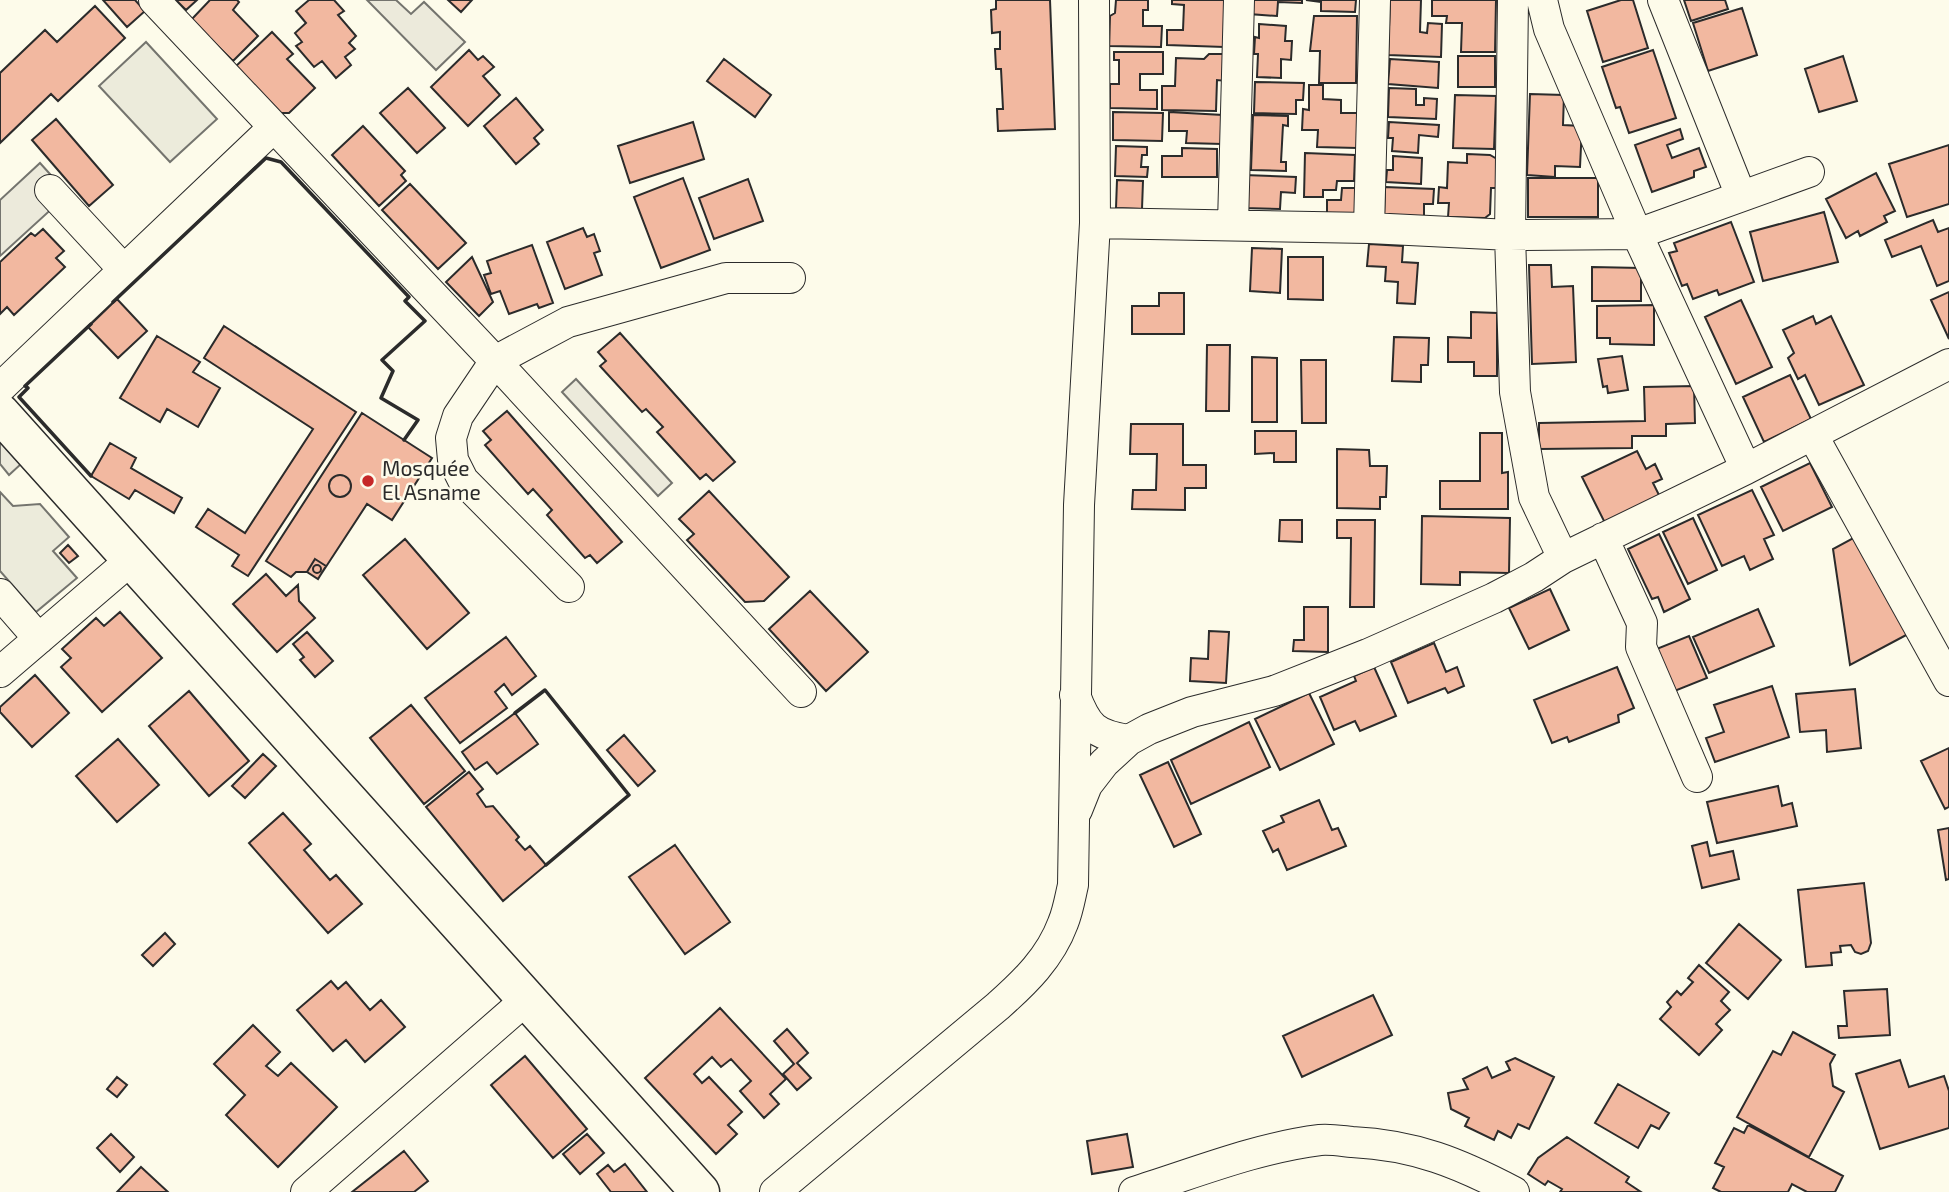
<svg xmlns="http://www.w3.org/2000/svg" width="1949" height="1192" font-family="'Exo 2',sans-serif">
  <rect width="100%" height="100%" fill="#fdfbea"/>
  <path fill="#ecebdb" stroke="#74746e" stroke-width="2" d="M146,42L217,119L170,162L99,86Z
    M0,492L13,506L40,504L69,537L53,551L77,578L36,612L0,571Z"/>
  <path fill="#eceadb" stroke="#74746e" stroke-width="2" d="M367,0H396L411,14L424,2L465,42L436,70Z
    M40,163L68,194L0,256V200Z
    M576,379L672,483L658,496L562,392Z
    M0,440L21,464L9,475L0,464Z"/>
  <path fill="#f2b8a0" stroke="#2b2b2b" stroke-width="2" d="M103,0H135L145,11L127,27Z
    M176,0H197L186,10Z
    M210,0H237L239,2L233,10L258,36L233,61L191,20Z
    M309,0H334L344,11L338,15L356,36L349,43L355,49L345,57L351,65L336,78L322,61L314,67L296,46L302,42L295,33L306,23L296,11Z
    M448,0H472L461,12Z
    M996,0H1050L1055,129L998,131L997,109H1003L1001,69H996L995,49H1000V32L992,33L991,10L996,9Z
    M1116,0H1148V10H1143V26H1162L1161,47L1109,46L1110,16L1115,13Z
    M1172,0H1225L1224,47L1167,45V30H1183L1184,5L1172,4Z
    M1249,0H1302V3L1278,2L1277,16L1249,14Z
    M1306,0H1356L1355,12L1321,11V2Z
    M1390,0H1421L1420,32L1427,33L1428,23L1442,24L1441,57L1388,55Z
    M1432,0H1496L1495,52H1461L1462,23H1446L1447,16H1432Z
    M1621,0H1633L1648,48L1603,62L1587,11Z
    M1684,0H1725L1728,9L1691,21Z
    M95,6L125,38L58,101L51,94L0,143V73L45,30L57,42Z
    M1742,8L1757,55L1708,71L1693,23Z
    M1314,16H1357L1356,83H1319L1320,51H1310Z
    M1259,24L1286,26L1285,41H1292L1291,60L1281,59V78L1257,77L1258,54H1254L1255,37L1259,38Z
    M272,32L293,54L287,59L315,88L289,113H281L235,67Z
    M469,50L478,60L483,56L494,67L483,76L500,95L468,126L431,87Z
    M1653,50L1676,118L1629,133L1620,107L1616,108L1602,67Z
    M1114,52H1163V74H1140V90H1157V109L1110,108V84H1119V60H1114Z
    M1209,54H1226V81L1217,80L1216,111L1162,110V86H1175L1176,58L1204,59Z
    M1458,56H1495V87H1458Z
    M1843,56L1857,101L1819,112L1805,69Z
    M724,59L771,95L755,117L707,81Z
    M1390,59L1439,62L1438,88L1388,84Z
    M1255,82L1304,83L1303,100H1296V114L1254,113Z
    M1309,85H1323V99L1341,100V113H1357V148L1317,147L1318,130H1302L1303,109L1309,110Z
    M408,88L445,128L417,153L380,113Z
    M1389,88L1416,89V105H1424V98L1437,99L1436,119L1388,117Z
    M1530,94L1564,95L1563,125L1582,126L1580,167L1555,166V177L1527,175Z
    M1455,95L1496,96L1494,149L1453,148Z
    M516,98L543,130L534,138L539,144L516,164L484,126Z
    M1113,112L1163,113L1162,141L1113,140Z
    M1169,112L1223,115L1222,144L1186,143L1187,131H1169Z
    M1253,115L1288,116V126L1283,125L1281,162H1286V171L1251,170Z
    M56,119L113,185L89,206L32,140Z
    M693,122L704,159L630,183L618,146Z
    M1389,122L1439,125L1438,137L1419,135L1418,153L1392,151L1393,138H1388Z
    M363,126L405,171L401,175L406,181L379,206L332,155Z
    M1680,129L1683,139L1667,145L1672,158L1699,148L1706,167L1694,171V177L1652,192L1635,145Z
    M1949,145V204L1907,217L1889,164Z
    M1116,146L1147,147V155H1142L1141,167H1148L1147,177L1115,176Z
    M1182,148L1217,149V177H1162V156H1182Z
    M1305,153L1355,155L1354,181H1337L1336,190H1323V197H1304Z
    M1467,154L1490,155L1497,159V188H1491L1490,214L1485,218L1448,217L1449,203H1438L1439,187L1447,188L1448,162L1467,163Z
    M1393,156L1422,158L1421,184L1386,182L1387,170H1393Z
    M1876,173L1895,211L1884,216L1887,222L1860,236L1858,231L1846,238L1826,199Z
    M1244,175L1296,177L1295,193L1281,192L1280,209L1243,208Z
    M683,178L710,250L661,268L634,197Z
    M1528,178H1598V217H1528Z
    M748,179L763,221L714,239L699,198Z
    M1117,180L1143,181L1142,209L1116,208Z
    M410,184L466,243L438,269L382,210Z
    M1385,187L1434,189L1433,204H1424V218L1384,216Z
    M1342,188H1356L1355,214L1327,213V200H1341Z
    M1824,212L1838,262L1763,281L1750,232Z
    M1933,220L1938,232L1949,228V281L1937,286L1921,246L1892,257L1885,240Z
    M1731,222L1754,282L1719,295L1717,290L1693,299L1687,284L1682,286L1669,253L1677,251L1674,243Z
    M583,228L587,237L594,234L600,251L594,253L602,275L565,289L547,242Z
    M43,229L64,251L56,258L65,267L14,315L7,307L0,314V262L31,233L35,236Z
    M1369,244L1403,246L1402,262L1418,263L1415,304L1397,303L1398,282L1385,281L1386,267L1367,266Z
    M532,245L553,303L539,308L537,304L509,314L500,291L491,294L484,275L491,273L487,261Z
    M1252,248L1282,249L1280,293L1250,291Z
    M472,257L493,302L479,316L446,282Z
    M1288,257H1323V300L1288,299Z
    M1529,265H1551L1552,287L1573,286L1576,362L1532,364Z
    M1592,267L1641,268V301H1592Z
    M1949,292V339L1931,300Z
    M1159,293H1184V334H1132V306H1159Z
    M117,299L147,331L118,358L88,327Z
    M1741,300L1772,367L1736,384L1705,317Z
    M1654,305V345L1610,344V338H1597V306Z
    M1471,312L1497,313V376H1474V362H1448V337L1471,338Z
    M1813,316L1816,324L1831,316L1864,385L1819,405L1805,375L1798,379L1788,358L1794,353L1783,330Z
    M224,326L356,412L248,576L232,566L239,555L196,527L208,509L245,533L313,429L204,358Z
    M620,333L735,462L713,481L706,474L700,479L657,432L663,427L646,409L642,412L600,366L606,361L598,352Z
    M157,336L200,362L193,372L220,388L198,427L167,409L160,422L120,398Z
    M1394,337L1429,338L1428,365H1421V382L1392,381Z
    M1207,345H1230L1229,411H1206Z
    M1622,356L1628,390L1608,393L1607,386L1603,387L1598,359Z
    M1252,357L1277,358V422H1252Z
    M1301,360H1326V423H1302Z
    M1790,375L1811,419L1764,442L1743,397Z
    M1694,386L1695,423L1666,424V436H1632V448L1539,449V423L1645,421L1644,387Z
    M507,411L622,542L597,563L590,555L585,558L547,515L552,510L533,489L528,494L485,445L491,440L483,431Z
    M362,413L432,458L392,520L367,504L318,579L307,572H296L291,577L266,561Z
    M1131,424H1183V465H1206V488H1185V510L1132,509L1133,490H1156L1157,454H1130Z
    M1255,431H1296V462H1274V453L1255,454Z
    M1480,433H1502V473L1508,472V509H1440V481H1480Z
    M110,443L136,458L131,468L182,498L174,513L135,490L129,499L91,476Z
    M1337,449L1369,450L1370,466H1387L1386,497H1380V509L1337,508Z
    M1637,451L1646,469L1655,464L1662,479L1653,483L1660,497L1605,523L1582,477Z
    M1810,463L1832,507L1783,531L1761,487Z
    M329 486a11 11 0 1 1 22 0a11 11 0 1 1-22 0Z
    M1752,490L1774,535L1764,539L1773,559L1750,570L1744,556L1722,566L1698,515Z
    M709,491L789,577L764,601L745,602L687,540L694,534L679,519Z
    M1422,516L1510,518L1509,573L1460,572V585L1421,584Z
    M1693,518L1717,570L1688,584L1663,532Z
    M1280,520H1302V542L1279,541Z
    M1337,520H1375L1374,607H1350L1351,538H1337Z
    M1659,534L1690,599L1664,612L1658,597L1652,599L1628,549Z
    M1857,536L1910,633L1850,665L1833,549Z
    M405,539L469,613L427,649L363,575Z
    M68,545L78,556L69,563L60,553Z
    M315,559L326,566L318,579L307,572Z
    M313 569a4 4 0 1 1 8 0a4 4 0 1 1-8 0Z
    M266,574L286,596L298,585L299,601L315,618L277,652L233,604Z
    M1550,589L1569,630L1529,649L1509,608Z
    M810,591L868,652L826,691L769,629Z
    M1304,607H1328V652L1293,651L1294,640H1304Z
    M1758,609L1774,646L1709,673L1693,637Z
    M120,612L162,658L102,712L61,667L71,658L62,649L96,618L104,626Z
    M1209,631L1229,632L1226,683L1190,681L1191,658L1208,659Z
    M307,632L333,661L315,677L300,660L304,657L293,644Z
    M1689,636L1707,678L1672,692L1654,650Z
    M506,637L536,676L512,695L504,684L495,692L507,708L460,743L425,698Z
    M1434,643L1446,672L1457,667L1464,686L1448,693L1445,688L1408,703L1391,662Z
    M1374,667L1396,716L1360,731L1355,721L1334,730L1320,697L1356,681L1354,676Z
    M1617,667L1634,708L1618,715L1619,722L1569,742L1567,737L1552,743L1534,700Z
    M35,675L69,713L32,747L0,712V707Z
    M1772,686L1789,737L1715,762L1706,738L1724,732L1714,705Z
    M1855,689L1861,748L1827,752L1826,730L1800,732L1796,694Z
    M189,691L249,761L209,796L149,726Z
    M1309,693L1334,744L1280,770L1255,719Z
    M411,705L465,771L424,804L370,738Z
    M515,713L538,744L497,774L487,762L475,770L462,752Z
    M1249,722L1270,767L1191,804L1171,760Z
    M624,735L655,771L638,786L607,750Z
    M118,739L159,785L117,822L76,776Z
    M1949,748V807L1945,809L1921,761Z
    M263,754L276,766L245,798L232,786Z
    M1168,762L1201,834L1174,847L1140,775Z
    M469,772L483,789L477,794L486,807L493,806L519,837L516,840L525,850L530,846L546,865L503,901L426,807Z
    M1778,786L1782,806L1792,803L1797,826L1717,843L1707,802Z
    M1319,800L1332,830L1338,828L1346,846L1287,870L1278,849L1273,852L1263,831L1284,822L1281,816Z
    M283,813L311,844L304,850L330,880L336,875L362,904L328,933L249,843Z
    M1949,828V879L1946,880L1938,830Z
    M1707,842L1710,856L1733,851L1739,879L1702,888L1692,846Z
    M675,845L730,922L685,954L629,877Z
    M1864,883L1871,943L1868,951L1861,954L1855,952L1851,945L1840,946L1841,952L1831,953L1832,965L1806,967L1798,890Z
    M1739,924L1781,960L1748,999L1706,963Z
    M165,933L175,944L153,966L142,955Z
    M1699,965L1729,992L1721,1001L1730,1010L1716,1024L1722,1030L1699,1055L1660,1019L1671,1007L1667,1002L1677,991L1681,995L1693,982L1688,978Z
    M331,981L338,989L346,982L370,1010L381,1000L405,1027L365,1062L346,1040L333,1051L297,1010Z
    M1887,989L1890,1035L1839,1038L1838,1026H1847L1844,991Z
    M1373,995L1392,1035L1302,1077L1283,1036Z
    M720,1008L786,1079L770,1094L779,1104L764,1118L740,1091L751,1081L731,1059L721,1067L712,1057L694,1074L702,1083L709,1077L742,1112L728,1125L737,1134L716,1154L645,1078Z
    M253,1025L280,1052L266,1066L278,1076L291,1063L337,1107L278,1167L226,1115L245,1095L214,1064Z
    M787,1029L808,1053L797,1063L811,1078L797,1090L783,1074L794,1064L774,1041Z
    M1793,1032L1835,1055L1830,1064L1833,1086L1844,1092L1809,1157L1737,1117L1773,1051L1781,1055Z
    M525,1056L587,1129L553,1158L491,1085Z
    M1515,1058L1554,1077L1529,1129L1518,1124L1511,1138L1498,1131L1494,1140L1465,1126L1469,1118L1451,1109L1448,1093L1468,1089L1463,1079L1487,1067L1492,1078L1510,1070L1506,1062Z
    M1900,1060L1909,1087L1944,1076L1949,1091V1128L1880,1149L1856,1074Z
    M117,1077L127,1085L117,1097L107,1089Z
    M1618,1084L1669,1113L1659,1129L1651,1125L1638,1148L1595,1123Z
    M1748,1125L1843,1176L1835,1192H1807L1792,1184L1788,1192H1721L1713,1188L1724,1167L1715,1163L1734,1128L1744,1133Z
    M111,1134L134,1157L120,1172L97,1148Z
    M587,1134L604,1153L580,1174L563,1154Z
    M1127,1134L1133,1167L1092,1174L1087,1141Z
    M1567,1137L1629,1177L1626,1182L1641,1192H1560L1562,1189L1548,1181L1545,1185L1528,1174L1538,1158Z
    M404,1151L428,1181L414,1192H352Z
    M625,1164L647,1192H611L597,1174L608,1165L614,1172Z
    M141,1167L168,1192H117Z"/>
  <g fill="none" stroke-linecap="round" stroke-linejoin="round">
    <defs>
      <path id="minor" d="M154,0L495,361L801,692
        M1513,0L1510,235L1515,392L1534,497L1563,558
        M1542,0L1549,29L1637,234L1746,469
        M1663,0L1741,196
        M50,190L124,270
        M1095,223L1369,228L1510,235L1637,234L1809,172
        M1233,224L1239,0
        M1369,228L1375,0
        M0,388L274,127
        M1813,436L1949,681
        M1603,538L1642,623L1641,647L1697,777
        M569,587L463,480L453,460L451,438L458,416L495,361L568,322L726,278H790
        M0,594L39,639
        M0,672L132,559
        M1075,695C1087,727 1095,735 1129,740
        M1077,810L1087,785L1104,763L1129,740L1149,729L1192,712L1274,691L1368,654L1494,598L1534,577L1563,558L1746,469L1949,364
        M306,1192L527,999
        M775,1192L998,1006C1025,982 1050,958 1063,923C1068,911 1070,898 1073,885L1079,505L1095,223L1094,0
        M1134,1192C1195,1173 1256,1148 1320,1140C1330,1139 1342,1141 1352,1142C1415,1145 1459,1163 1514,1192"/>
      <path id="major" d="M0,413L700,1192"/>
    </defs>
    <use href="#minor" stroke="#2b2b2b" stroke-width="32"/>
    <use href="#major" stroke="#2b2b2b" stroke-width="41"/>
    <use href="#minor" stroke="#fdfbea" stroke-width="30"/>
    <use href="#major" stroke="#fdfbea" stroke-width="38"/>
    <path stroke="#2b2b2b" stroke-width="3.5" d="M113,302L266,158L281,162L409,297L405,301L425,321L382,360L393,371L381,398L418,420L404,440
      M91,324L25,386L28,388L19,397L91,476
      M515,713L545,690L629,795L546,865"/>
  </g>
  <circle fill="#c62828" stroke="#fdfbea" stroke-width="2.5" cx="368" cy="481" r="7"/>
  <g text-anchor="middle" stroke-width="5" stroke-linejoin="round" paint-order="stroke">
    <g font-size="21" fill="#2b2b2b" stroke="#fdfbea" text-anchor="start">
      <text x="382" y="476">Mosquée<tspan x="382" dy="24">El Asname</tspan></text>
    </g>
  </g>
</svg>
